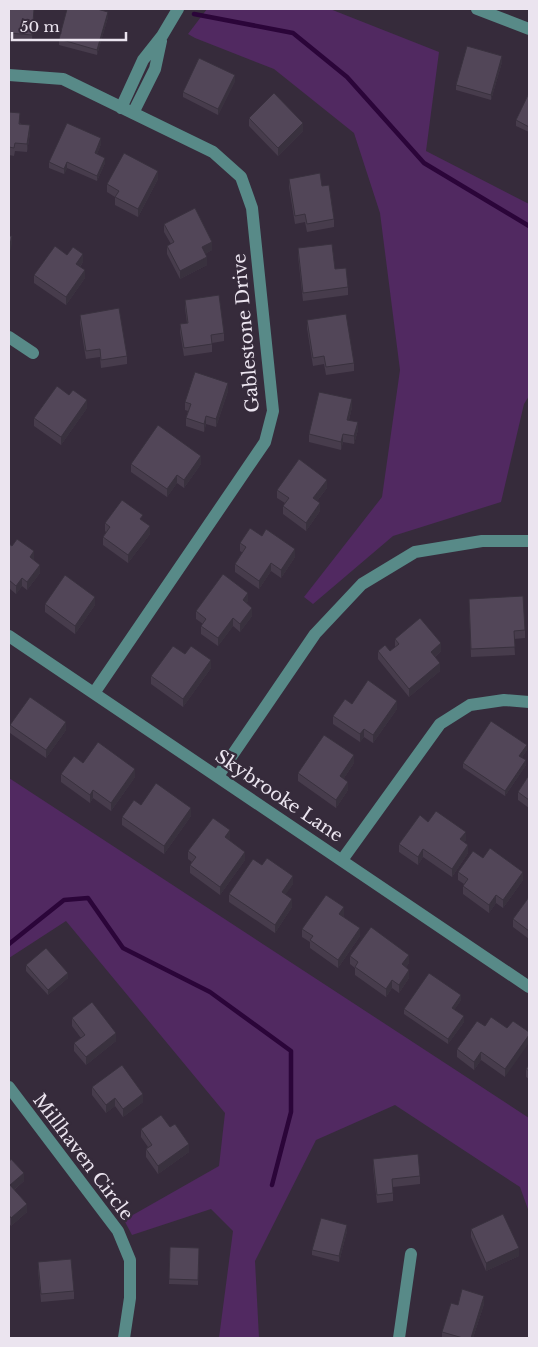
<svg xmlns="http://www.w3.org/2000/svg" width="538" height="1347" font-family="'Libre Baskerville',serif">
  <rect width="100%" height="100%" fill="#362b3b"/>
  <path fill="#512961" d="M207,9H330L439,52L426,151L529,204V396L524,404L501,502L393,536L313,604L304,597L382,497L400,370L380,213L354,133L274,69L195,38L188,34Z
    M9,778L529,1118V1212L520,1187L395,1105L316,1140L255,1261L259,1338H219L233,1231L211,1209L132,1235L124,1220L219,1166L225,1113L66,921L9,958Z"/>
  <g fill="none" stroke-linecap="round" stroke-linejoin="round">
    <path stroke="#2b0539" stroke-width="4.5" d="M194,14L293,33L347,77L424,163L529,226
      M9,944L64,900L88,898L123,948L210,992L291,1051V1112L272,1185"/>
    <path stroke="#588a88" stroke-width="12" d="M477,9L529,29
      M9,75L63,79L213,152L241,177L252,208L273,411L265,442L94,693
      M121,108L143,60L162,36L178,9
      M133,113L155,69L161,41
      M9,337L33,353
      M9,636L529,987
      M218,776L315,634L362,584L415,552L482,541H529
      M342,860L440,724L470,705L504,700L529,702
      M9,1087L118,1231L130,1260V1298L124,1338
      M399,1338L411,1254"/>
  </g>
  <path fill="#473c4c" d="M9,9H34L32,40L9,38Z
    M108,17L97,55L59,45V39Z
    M502,62L491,100L456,90V85Z
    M235,81L218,115L183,97V92Z
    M529,93V132L516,126V120Z
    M9,112L30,133L27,152L15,151L14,156L9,155Z
    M249,118L303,131L278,156L249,126Z
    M101,144L97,154L105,163L97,181L67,168L64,174L49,168V162Z
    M158,179L138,217L115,205V197L107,192V184Z
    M289,179L322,186L334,219V227L307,232L305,222L295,224L289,187Z
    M164,224L212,250L205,254L207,265L180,279L167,254V246L171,244L164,232Z
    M298,248L335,269L348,287V295L303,301L298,256Z
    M67,255L83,262L80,267L85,278L66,305L34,283V275Z
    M185,300L224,333V341L212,343V352L184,356L180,332V324L187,323L185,308Z
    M80,315L127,356V364L101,368L100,357L86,359L80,323Z
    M307,320L354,363V371L326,375L324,364L313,366L307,328Z
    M228,391L216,427L206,424L204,432L186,426V418L188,411L185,410V402Z
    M352,407L349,420L358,430L354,444L343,442L341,450L309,442V434Z
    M87,408L61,445L34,426V418Z
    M131,464H201L184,488L177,483L167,497L131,472Z
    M327,488L317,501L320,511L306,531L283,514V506L285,503L277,498V490Z
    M143,521L150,534L128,563L103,545V537L106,532L105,531V523Z
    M262,536L295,557L281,578L271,571L259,589L235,572V564L243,553L240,551V543Z
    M9,544L34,559V560L40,573L27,590L22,586L16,594L9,588Z
    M248,601L246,603L252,616L240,632L233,626L218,646L201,634V626L203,624L196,619V611Z
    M45,604L95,605L75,634L45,612Z
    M469,607L525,630V638L514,639L515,655L471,657Z
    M395,639L441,651L435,657L440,671L409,697L378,659V651H390L395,647Z
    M185,654L211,668L183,707L151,684V676Z
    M352,704L397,709L373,743L364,737L360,742L333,724V716Z
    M10,725L66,730L46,758L10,733Z
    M527,750L522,757L526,765L505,796L463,768V763Z
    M83,763L135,777L111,811L93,798L90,803L61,782V774Z
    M354,763L344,778L348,790L336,808L298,781V773Z
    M529,775V808L518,800V792Z
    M141,805L191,816L164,854L122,825V817Z
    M428,822L466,840L464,842L468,853L452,877L423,857L418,865L399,852V844Z
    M230,838L229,840L245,860L220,895L190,873V865L192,862L188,859V851Z
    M483,858L523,880L503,908L496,903L489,913L463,894V886L464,884L458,880V872Z
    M262,865L293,884L285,894L292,907L275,933L229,902V894Z
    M529,897V939L513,927V919Z
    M344,915L343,916L360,936L338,968L310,948V942L302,937V929Z
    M350,956L409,963L406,967L409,978L399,993L392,988L386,997L355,975V968L350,964Z
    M26,965L68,978L48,995L26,971Z
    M461,1000L454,1010L464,1022L448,1044L404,1014V1009Z
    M72,1018L116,1041L86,1065L74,1051V1043L81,1038L72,1026Z
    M485,1026L507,1028L505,1077L481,1060L474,1070L457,1057V1049Z
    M529,1065V1079L526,1077V1069Z
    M92,1087L143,1102L123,1117L115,1106L106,1113L92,1095Z
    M170,1127L189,1152L158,1174L146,1157V1149L148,1147L141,1137V1129Z
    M373,1159L420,1176V1184L393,1187V1201L377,1203L373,1167Z
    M9,1162L24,1181L14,1190L27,1212L11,1226L9,1223Z
    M471,1229L519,1256L486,1271L471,1237Z
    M347,1231L339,1262L312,1255V1250Z
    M170,1247L199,1248L198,1285L169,1284Z
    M38,1262L74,1291V1299L41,1302L38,1270Z
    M484,1304L473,1338H442V1332L458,1305Z"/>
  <path fill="#39313e" d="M108,12V17L97,55V50Z
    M502,56V62L491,100V95Z
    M235,75V81L218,115V109Z
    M303,123V131L278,156V148Z
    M30,125V133L27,152V144Z
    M101,138V144L95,159V153Z
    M105,158V163L97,181V176Z
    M67,162V168L64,174V169Z
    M158,171V179L138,217V209Z
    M12,236V244L9,256V248Z
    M212,242V250L202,256V247Z
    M83,254V262L76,272V264Z
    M207,257V265L180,279V271Z
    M85,270V278L66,305V297Z
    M228,383V391L216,427V419Z
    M352,399V407L347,428V420Z
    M87,400V408L61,445V437Z
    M206,416V424L204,432V424Z
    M358,422V430L354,444V436Z
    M343,434V442L341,450V442Z
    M201,456V464L184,488V480Z
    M177,475V483L167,497V489Z
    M327,480V488L313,506V498Z
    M320,503V511L306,531V523Z
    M150,526V534L128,563V555Z
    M295,549V557L281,578V570Z
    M34,551V559L30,565V557Z
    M271,563V571L259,589V581Z
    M40,565V573L27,590V582Z
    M22,578V586L16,594V586Z
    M248,593V601L243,608V600Z
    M95,597V605L75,634V626Z
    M252,608V616L240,632V624Z
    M233,618V626L218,646V638Z
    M441,643V651L431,660V652Z
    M211,660V668L183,707V699Z
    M440,663V671L409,697V689Z
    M397,701V709L373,743V735Z
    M10,702V710L9,712V704Z
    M66,722V730L46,758V750Z
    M364,729V737L360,742V734Z
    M527,745V750L519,761V756Z
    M354,755V763L340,784V776Z
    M526,760V765L505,796V791Z
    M135,769V777L111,811V803Z
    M348,782V790L336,808V800Z
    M93,790V798L90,803V795Z
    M191,808V816L164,854V846Z
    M230,830V838L225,845V837Z
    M466,832V840L460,847V839Z
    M468,845V853L452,877V869Z
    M423,849V857L418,865V857Z
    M245,852V860L220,895V887Z
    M523,872V880L503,908V900Z
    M293,876V884L282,900V892Z
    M496,895V903L489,913V905Z
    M292,899V907L275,933V925Z
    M344,907V915L339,922V914Z
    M360,928V936L338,968V960Z
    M409,955V963L402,972V964Z
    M409,970V978L399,993V985Z
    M68,973V978L48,995V990Z
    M392,980V988L386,997V989Z
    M461,995V1000L452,1014V1008Z
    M464,1016V1022L448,1044V1039Z
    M116,1033V1041L86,1065V1057Z
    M529,1035V1043L505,1077V1069Z
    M481,1052V1060L474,1070V1062Z
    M143,1094V1102L123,1117V1109Z
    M115,1098V1106L106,1113V1105Z
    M189,1144V1152L158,1174V1166Z
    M24,1173V1181L10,1193V1185Z
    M27,1204V1212L11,1226V1218Z
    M347,1225V1231L339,1262V1256Z
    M519,1248V1256L486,1271V1263Z
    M484,1296V1304L473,1338H471Z"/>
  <path fill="#524658" stroke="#39313e" d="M9,9H34L32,35L9,33Z
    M67,9H97L108,12L97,50L59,39Z
    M467,46L502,56L491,95L456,85Z
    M199,58L235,75L218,109L183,92Z
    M274,93L303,123L278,148L249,118Z
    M529,93V127L516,120Z
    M9,112L20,113L19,124L30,125L27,144L15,143L14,148L9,147Z
    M67,123L101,138L95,153L105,158L97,176L67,162L64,169L49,162Z
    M124,153L158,171L138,209L115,197L119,191L107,184Z
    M320,173L322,186L329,185L334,219L307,224L305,214L295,216L289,179Z
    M195,208L212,242L202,247L207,257L180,271L167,246L174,242L164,224Z
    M9,236H12L9,248Z
    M332,244L335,269L346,268L348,287L303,293L298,248Z
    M55,246L67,255L73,247L83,254L76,264L85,270L66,297L34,275Z
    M219,295L224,333L211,335L212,344L184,348L180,324L188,323L185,300Z
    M119,308L127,356L101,360L100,349L86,351L80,315Z
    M346,314L354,363L326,367L324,356L313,358L307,320Z
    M195,372L228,383L216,419L206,416L204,424L186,418L191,404L185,402Z
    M57,386L69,395L73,390L87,400L61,437L34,418Z
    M319,392L352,399L347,420L358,422L354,436L343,434L341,442L309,434Z
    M158,425L201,456L184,480L177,475L167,489L131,464Z
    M299,459L327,480L313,498L320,503L306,523L283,506L289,498L277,490Z
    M122,500L143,515L140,519L150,526L128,555L103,537L110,527L105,523Z
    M250,528L262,536L266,529L295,549L281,570L271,563L259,581L235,564L246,547L240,543Z
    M17,539L34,551L30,557L40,565L27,582L22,578L16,586L9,580V544L12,546Z
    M223,574L248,593L243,600L252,608L240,624L233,618L218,638L201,626L206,619L196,611Z
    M65,575L95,597L75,626L45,604Z
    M523,596L525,630L514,631L515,647L471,649L469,599Z
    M420,618L441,643L431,652L440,663L409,689L378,651L385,645L390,651L399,644L395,639Z
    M173,646L185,654L191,646L211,660L183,699L151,676Z
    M368,680L397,701L373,735L364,729L360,734L333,716L345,699L352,704Z
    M30,697L66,722L46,750L10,725Z
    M491,721L527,745L519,756L526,760L505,791L463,763Z
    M324,735L354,755L340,776L348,782L336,800L298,773Z
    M98,742L135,769L111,803L93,790L90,795L61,774L74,756L83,763Z
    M529,775V800L518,792Z
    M156,783L191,808L164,846L122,817L134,800L141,805Z
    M436,811L466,832L460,839L468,845L452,869L423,849L418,857L399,844L420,815L428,822Z
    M213,818L230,830L225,837L245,852L220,887L190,865L196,857L188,851Z
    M490,848L523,872L503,900L496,895L489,905L463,886L468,879L458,872L473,851L483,858Z
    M267,858L293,876L282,892L292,899L275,925L229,894L253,859L262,865Z
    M326,895L344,907L339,914L360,928L338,960L310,940L313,936L302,929Z
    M529,897V931L513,919Z
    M371,927L409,955L402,964L409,970L399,985L392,980L386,989L355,967L358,962L350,956Z
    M46,948L68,973L48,990L26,965Z
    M429,973L461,995L452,1008L464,1016L448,1039L404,1009Z
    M92,1002L116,1033L86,1057L74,1043L85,1035L72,1018Z
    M491,1017L507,1028L513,1021L529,1032V1035L505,1069L481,1052L474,1062L457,1049L477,1021L485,1026Z
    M122,1065L143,1094L123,1109L115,1098L106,1105L92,1087Z
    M529,1065V1071L526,1069Z
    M161,1115L170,1127L175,1124L189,1144L158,1166L146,1149L152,1145L141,1129Z
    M418,1154L420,1176L392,1179L393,1193L377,1195L373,1159Z
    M11,1159L24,1173L10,1185L27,1204L11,1218L9,1215V1162Z
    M503,1214L519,1248L486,1263L471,1229Z
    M321,1218L347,1225L339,1256L312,1250Z
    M170,1247L199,1248L198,1280L169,1279Z
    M71,1259L74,1291L41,1294L38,1262Z
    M462,1289L484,1296L471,1338H463L442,1332L451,1303L458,1305Z"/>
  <g text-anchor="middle" stroke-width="5" stroke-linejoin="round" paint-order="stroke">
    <g font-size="18" fill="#ebe4ef" stroke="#362b3b">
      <text transform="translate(246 333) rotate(-95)" y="6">Gablestone Drive</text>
      <text transform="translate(279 796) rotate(34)" y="6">Skybrooke Lane</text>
      <text transform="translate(83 1157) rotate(53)" y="6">Millhaven Circle</text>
    </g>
  </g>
  <rect width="538" height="1347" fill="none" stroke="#ebe4ef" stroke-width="20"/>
  <path d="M12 32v8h114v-8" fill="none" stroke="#ebe4ef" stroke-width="2.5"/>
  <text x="20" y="32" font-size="15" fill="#ebe4ef" stroke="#362b3b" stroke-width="4" paint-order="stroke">50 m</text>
</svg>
